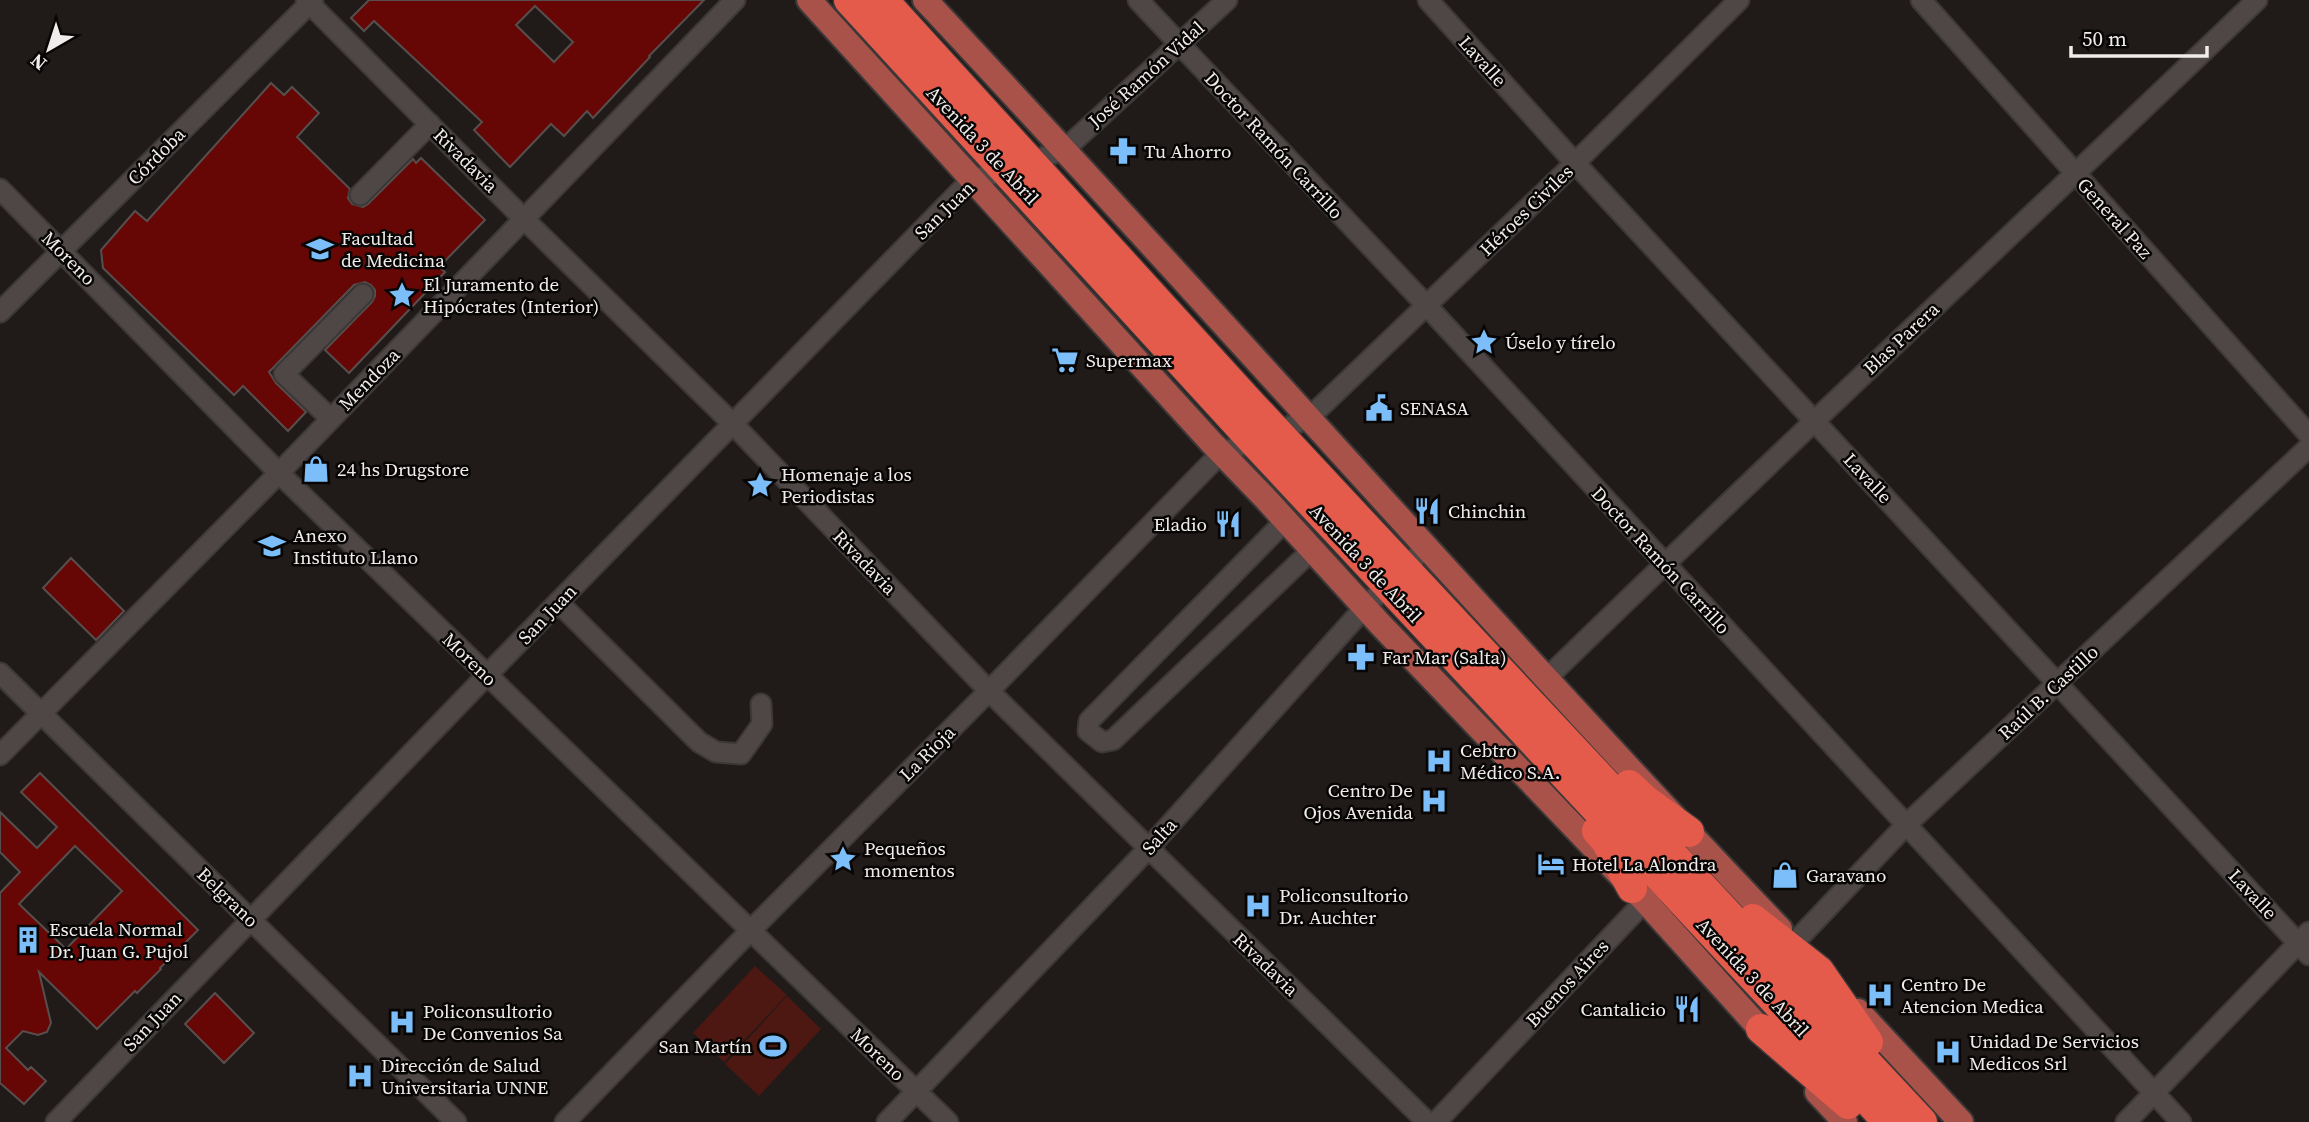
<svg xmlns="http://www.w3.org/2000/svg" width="2309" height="1122" font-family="'Source Serif 4',serif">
  <rect width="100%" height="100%" fill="#201a19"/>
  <path fill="#4d1812" d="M755,966L787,995L724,1062L693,1033Z
    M787,996L821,1029L759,1096L725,1064Z"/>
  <path fill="#670705" stroke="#564f4e" stroke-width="2" fill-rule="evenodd" d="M369,0H704L649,56L650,57L593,118L587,111L564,136L551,124L510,167L474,130L482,122L374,21L364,31L351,18ZM535,6L573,42L554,62L516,25Z
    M271,83L284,95L292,87L319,113L297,137L350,189L348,198L352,204L363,207L368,204L413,159L416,163L421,158L485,220L439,267L445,272L349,373L325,350L372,302L375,296V290L371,285L365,282L354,285L269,372L276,383L306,412L288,431L243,386L234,395L103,268L101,250L135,211L147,221Z
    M71,558L124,611L96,640L43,588Z
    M40,773L198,930L160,968L161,969L137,993L135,991L97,1029L39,972L51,1023L47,1032L38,1035L23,1031L6,1048L28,1070L31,1067L46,1081L24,1104L0,1083V893L20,872L0,852V812L37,848L57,827L21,792ZM75,846L122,891L66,949L19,904Z
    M215,993L254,1033L224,1063L185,1024Z"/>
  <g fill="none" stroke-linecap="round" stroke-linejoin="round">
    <defs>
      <path id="minor" d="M306,0L524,219L732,423L989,691L1427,1122
        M1138,0L1427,306L2181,1122
        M1428,0L1575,163L2309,955
        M1921,0L2309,435
        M0,189L279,473L948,1122
        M360,195L430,124
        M0,312L313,0
        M331,419L284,374L363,294
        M1285,521L1089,721L1088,731L1102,742L1113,740L1312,550
        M558,602L699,742L716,752L741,754L762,724L761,704
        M0,673L456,1122
        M1547,678C1781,450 2021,227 2257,0
        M0,755L279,473L735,0
        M1794,943L1907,824L2309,447
        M56,1122L487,675L972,179L1007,171L1065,149L1227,0
        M565,1122L750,931L989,691L1221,453L1278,432L1310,417L1575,163L1739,0
        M887,1122L1148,849L1365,607L1427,546
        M1436,1122L1645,901L1702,847
        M2126,1122L2309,932"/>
      <path id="major" d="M809,0L1211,442L1266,499L1380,624L1645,901L1772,1042
        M925,0C1213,307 1490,624 1780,929
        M1858,1011L1961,1122
        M1817,1092L1845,1122"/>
      <path id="highway" d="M849,0L1253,441L1888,1122
        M883,0L1251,404L1922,1122
        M1629,785L1645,800L1689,832
        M1597,831L1606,841L1632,888
        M1753,919L1819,971L1868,1042
        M1761,1029L1848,1104"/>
    </defs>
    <use href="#minor" stroke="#3c3838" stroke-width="23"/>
    <use href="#major" stroke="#3c3838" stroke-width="28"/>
    <use href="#highway" stroke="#3c3838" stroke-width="33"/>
    <use href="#minor" stroke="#4e4746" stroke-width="19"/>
    <use href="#major" stroke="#a85249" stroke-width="24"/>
    <use href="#highway" stroke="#e45a4b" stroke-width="30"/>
  </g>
  <defs>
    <symbol id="pharmacy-bare" viewBox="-9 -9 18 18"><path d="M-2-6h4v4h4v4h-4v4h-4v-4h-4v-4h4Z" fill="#7cbef9" stroke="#080605" stroke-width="2.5" paint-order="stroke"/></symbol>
    <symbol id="university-bare" viewBox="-9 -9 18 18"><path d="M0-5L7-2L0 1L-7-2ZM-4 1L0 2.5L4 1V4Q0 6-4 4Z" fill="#7cbef9" stroke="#080605" stroke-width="2.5" paint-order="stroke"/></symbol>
    <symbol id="sight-bare" viewBox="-9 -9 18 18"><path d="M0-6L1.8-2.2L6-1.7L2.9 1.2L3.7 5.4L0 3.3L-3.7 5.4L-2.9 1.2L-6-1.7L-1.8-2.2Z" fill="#7cbef9" stroke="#080605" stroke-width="2.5" paint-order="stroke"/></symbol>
    <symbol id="supermarket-bare" viewBox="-9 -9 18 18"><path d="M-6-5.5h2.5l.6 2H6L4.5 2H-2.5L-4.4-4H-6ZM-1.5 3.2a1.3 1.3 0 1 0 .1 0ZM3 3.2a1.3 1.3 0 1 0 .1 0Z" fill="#7cbef9" stroke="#080605" stroke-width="2.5" paint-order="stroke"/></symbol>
    <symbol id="civic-bare" viewBox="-9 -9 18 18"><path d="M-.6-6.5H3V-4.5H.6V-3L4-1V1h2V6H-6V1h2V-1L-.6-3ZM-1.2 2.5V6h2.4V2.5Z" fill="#7cbef9" stroke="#080605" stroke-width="2.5" paint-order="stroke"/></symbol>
    <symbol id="shop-bare" viewBox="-9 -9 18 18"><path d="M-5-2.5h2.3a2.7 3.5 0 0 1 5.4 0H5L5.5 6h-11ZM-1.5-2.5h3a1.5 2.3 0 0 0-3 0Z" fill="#7cbef9" stroke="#080605" stroke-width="2.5" paint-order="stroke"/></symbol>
    <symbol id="restaurant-bare" viewBox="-9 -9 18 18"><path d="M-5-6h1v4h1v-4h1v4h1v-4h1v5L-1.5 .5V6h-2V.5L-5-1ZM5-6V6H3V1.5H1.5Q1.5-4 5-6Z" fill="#7cbef9" stroke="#080605" stroke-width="2.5" paint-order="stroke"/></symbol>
    <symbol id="hospital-bare" viewBox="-9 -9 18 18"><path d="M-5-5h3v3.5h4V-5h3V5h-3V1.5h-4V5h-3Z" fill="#7cbef9" stroke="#080605" stroke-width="2.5" paint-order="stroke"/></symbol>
    <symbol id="hotel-bare" viewBox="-9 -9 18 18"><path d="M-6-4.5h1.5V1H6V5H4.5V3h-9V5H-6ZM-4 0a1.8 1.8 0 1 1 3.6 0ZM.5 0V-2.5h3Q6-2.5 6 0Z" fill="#7cbef9" stroke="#080605" stroke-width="2.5" paint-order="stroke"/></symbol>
    <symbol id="building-bare" viewBox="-9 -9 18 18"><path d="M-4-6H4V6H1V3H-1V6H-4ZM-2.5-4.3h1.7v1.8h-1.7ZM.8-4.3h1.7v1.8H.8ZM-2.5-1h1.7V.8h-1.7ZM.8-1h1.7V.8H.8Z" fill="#7cbef9" stroke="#080605" stroke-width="2.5" paint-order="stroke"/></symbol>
    <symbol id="stadium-bare" viewBox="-9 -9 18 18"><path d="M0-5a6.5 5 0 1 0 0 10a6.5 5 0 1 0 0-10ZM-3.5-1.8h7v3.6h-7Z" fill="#7cbef9" stroke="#080605" stroke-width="2.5" paint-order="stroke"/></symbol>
  </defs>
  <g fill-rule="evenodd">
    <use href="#pharmacy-bare" x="1104" y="132" width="38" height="38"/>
    <use href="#university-bare" x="301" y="230" width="38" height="38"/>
    <use href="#sight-bare" x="383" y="276" width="38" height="38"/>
    <use href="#sight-bare" x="1465" y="323" width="38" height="38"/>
    <use href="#supermarket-bare" x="1046" y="341" width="38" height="38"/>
    <use href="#civic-bare" x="1360" y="389" width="38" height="38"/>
    <use href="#shop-bare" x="297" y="450" width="38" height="38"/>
    <use href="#sight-bare" x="741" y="466" width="38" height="38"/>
    <use href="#restaurant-bare" x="1408" y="492" width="38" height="38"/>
    <use href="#restaurant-bare" x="1209" y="505" width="38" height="38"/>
    <use href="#university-bare" x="253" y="527" width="38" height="38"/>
    <use href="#pharmacy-bare" x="1342" y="638" width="38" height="38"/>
    <use href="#hospital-bare" x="1420" y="742" width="38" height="38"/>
    <use href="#hospital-bare" x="1415" y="782" width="38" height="38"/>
    <use href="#sight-bare" x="824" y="840" width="38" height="38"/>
    <use href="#hotel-bare" x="1532" y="845" width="38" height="38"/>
    <use href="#shop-bare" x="1766" y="856" width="38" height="38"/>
    <use href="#hospital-bare" x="1239" y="887" width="38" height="38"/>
    <use href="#building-bare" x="9" y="921" width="38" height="38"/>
    <use href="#hospital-bare" x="1861" y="976" width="38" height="38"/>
    <use href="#restaurant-bare" x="1668" y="990" width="38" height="38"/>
    <use href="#hospital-bare" x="383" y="1003" width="38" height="38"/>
    <use href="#stadium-bare" x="754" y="1027" width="38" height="38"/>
    <use href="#hospital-bare" x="1929" y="1033" width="38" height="38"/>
    <use href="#hospital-bare" x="341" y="1057" width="38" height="38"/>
  </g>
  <g text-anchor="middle" stroke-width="5" stroke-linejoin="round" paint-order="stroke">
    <g font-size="19" fill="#f0eceb" stroke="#080605">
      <text transform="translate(1483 61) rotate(48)" y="7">Lavalle</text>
      <text transform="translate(1146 74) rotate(-42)" y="7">José Ramón Vidal</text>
      <text transform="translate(983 145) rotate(47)" y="7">Avenida 3 de Abril</text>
      <text transform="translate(1274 145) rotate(47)" y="7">Doctor Ramón Carrillo</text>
      <text transform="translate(156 156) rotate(-45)" y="7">Córdoba</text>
      <text transform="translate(466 160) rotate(45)" y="7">Rivadavia</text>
      <text transform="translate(944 210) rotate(-44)" y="7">San Juan</text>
      <text transform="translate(1526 210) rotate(-44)" y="7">Héroes Civiles</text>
      <text transform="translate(2115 218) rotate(48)" y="7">General Paz</text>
      <text transform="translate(69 258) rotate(45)" y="7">Moreno</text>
      <text transform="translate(1901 338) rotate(-43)" y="7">Blas Parera</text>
      <text transform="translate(369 379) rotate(-46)" y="7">Mendoza</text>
      <text transform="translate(1868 478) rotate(47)" y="7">Lavalle</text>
      <text transform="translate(1661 560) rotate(47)" y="7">Doctor Ramón Carrillo</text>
      <text transform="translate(865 562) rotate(46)" y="7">Rivadavia</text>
      <text transform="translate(1366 563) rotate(47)" y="7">Avenida 3 de Abril</text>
      <text transform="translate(547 614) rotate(-46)" y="7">San Juan</text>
      <text transform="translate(470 659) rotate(44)" y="7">Moreno</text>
      <text transform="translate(2048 692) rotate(-43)" y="7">Raúl B. Castillo</text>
      <text transform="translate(927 753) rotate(-45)" y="7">La Rioja</text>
      <text transform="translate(1159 836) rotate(-48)" y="7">Salta</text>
      <text transform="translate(2253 894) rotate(47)" y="7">Lavalle</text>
      <text transform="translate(228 897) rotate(44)" y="7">Belgrano</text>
      <text transform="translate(1266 964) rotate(44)" y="7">Rivadavia</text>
      <text transform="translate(1753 977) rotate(47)" y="7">Avenida 3 de Abril</text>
      <text transform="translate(1567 983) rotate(-47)" y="7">Buenos Aires</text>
      <text transform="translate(152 1021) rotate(-46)" y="7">San Juan</text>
      <text transform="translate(878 1054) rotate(44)" y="7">Moreno</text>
    </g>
    <g font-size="19" fill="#f0eceb" stroke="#080605" text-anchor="start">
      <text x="1144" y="158">Tu Ahorro</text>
      <text x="341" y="245">Facultad<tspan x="341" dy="22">de Medicina</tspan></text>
      <text x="423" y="291">El Juramento de<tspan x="423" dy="22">Hipócrates (Interior)</tspan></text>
      <text x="1505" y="349">Úselo y tírelo</text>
      <text x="1086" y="367">Supermax</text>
      <text x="1400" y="415">SENASA</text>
      <text x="337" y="476">24 hs Drugstore</text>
      <text x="781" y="481">Homenaje a los<tspan x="781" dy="22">Periodistas</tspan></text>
      <text x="1448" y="518">Chinchin</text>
      <text x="1207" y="531" text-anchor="end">Eladio</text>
      <text x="293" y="542">Anexo<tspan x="293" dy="22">Instituto Llano</tspan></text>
      <text x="1382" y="664">Far Mar (Salta)</text>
      <text x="1460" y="757">Cebtro<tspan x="1460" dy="22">Médico S.A.</tspan></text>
      <text x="1413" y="797" text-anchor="end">Centro De<tspan x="1413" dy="22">Ojos Avenida</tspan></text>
      <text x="864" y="855">Pequeños<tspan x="864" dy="22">momentos</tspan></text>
      <text x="1572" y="871">Hotel La Alondra</text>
      <text x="1806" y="882">Garavano</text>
      <text x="1279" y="902">Policonsultorio<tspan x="1279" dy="22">Dr. Auchter</tspan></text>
      <text x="49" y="936">Escuela Normal<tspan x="49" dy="22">Dr. Juan G. Pujol</tspan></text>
      <text x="1901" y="991">Centro De<tspan x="1901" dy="22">Atencion Medica</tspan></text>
      <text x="1666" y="1016" text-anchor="end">Cantalicio</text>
      <text x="423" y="1018">Policonsultorio<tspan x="423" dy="22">De Convenios Sa</tspan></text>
      <text x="1969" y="1048">Unidad De Servicios<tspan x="1969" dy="22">Medicos Srl</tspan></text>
      <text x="752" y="1053" text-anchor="end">San Martín</text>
      <text x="381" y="1072">Dirección de Salud<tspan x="381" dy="22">Universitaria UNNE</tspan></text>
    </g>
  </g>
  <g transform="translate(49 49) rotate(219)" stroke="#080605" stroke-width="5" paint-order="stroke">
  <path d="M0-5L12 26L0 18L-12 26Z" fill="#f0eceb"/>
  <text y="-10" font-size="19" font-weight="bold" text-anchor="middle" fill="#f0eceb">N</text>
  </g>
  <path d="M2071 46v10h136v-10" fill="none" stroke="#f0eceb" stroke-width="3.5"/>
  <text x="2082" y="46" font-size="21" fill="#f0eceb" stroke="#080605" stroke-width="5" paint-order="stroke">50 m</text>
</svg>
